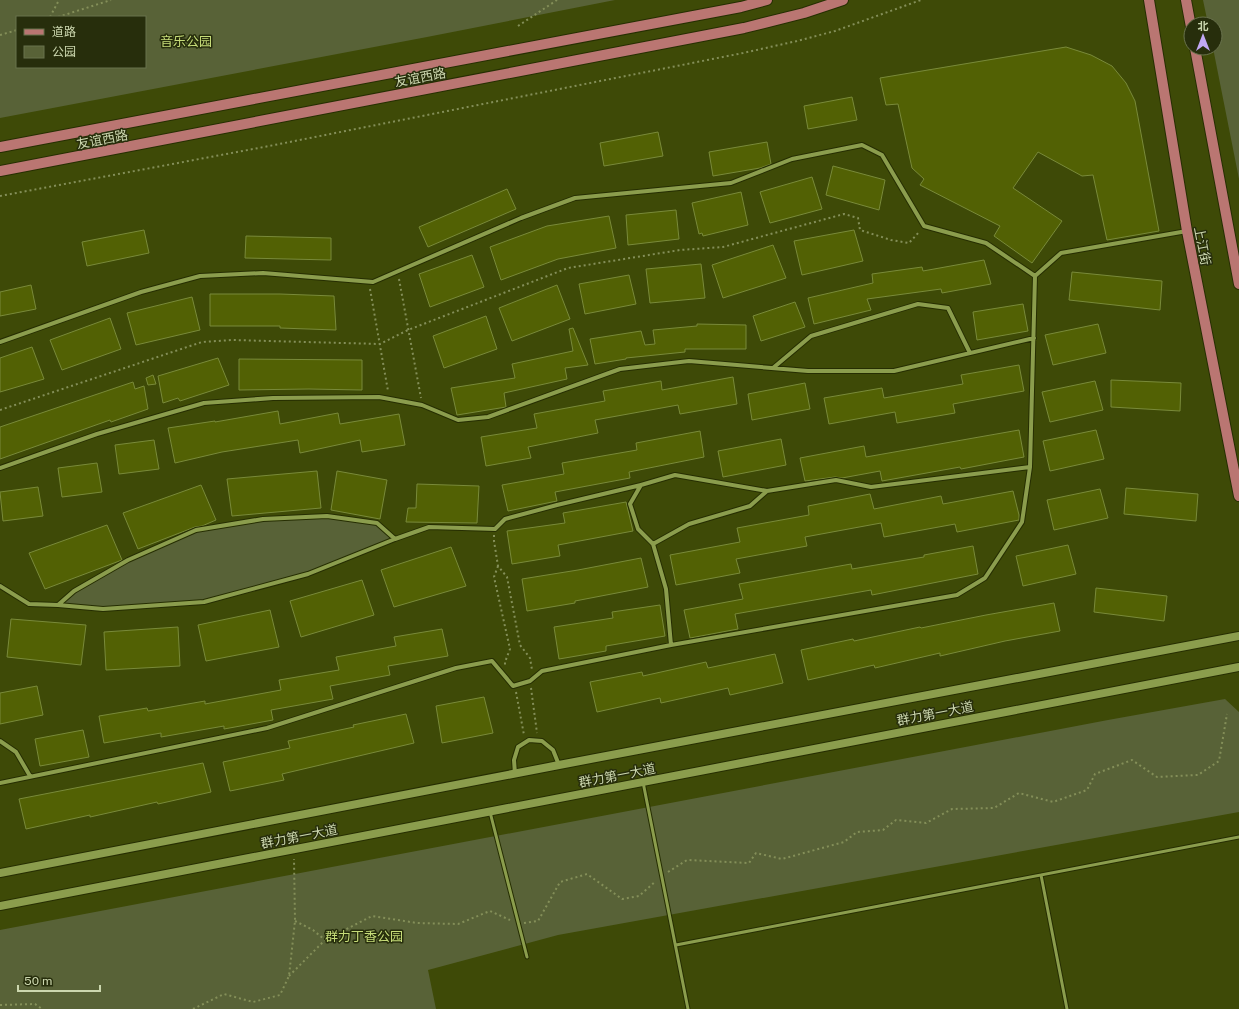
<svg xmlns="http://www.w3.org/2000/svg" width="1239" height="1009" font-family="'Public Sans','Noto Sans SC',sans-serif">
  <rect width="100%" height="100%" fill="#3e4a07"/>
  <path fill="#586237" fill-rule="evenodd" d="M0,0H615L427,37L0,118ZM17,17H145V67H17Z
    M1203,0H1239V179L1213,48H1215V24H1208Z
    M327,516L377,523L395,539L308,574L204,602L103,609L58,605L74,591L128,560L196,530L263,519Z
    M1225,699L1239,712V812L558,935L428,970L436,1009H0V930L1108,720Z"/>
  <path fill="#526104" stroke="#798a3a" d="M1066,47L1091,55L1112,66L1126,83L1135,101L1159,231L1107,240L1093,175L1082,176L1038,152L1013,188L1062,221L1032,263L994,236L1000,226L920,185L924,179L912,168L898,104L886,105L880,78Z
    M852,97L857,120L808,129L804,106Z
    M658,132L663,156L604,166L600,143Z
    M767,142L771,164L760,168L713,176L709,152Z
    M833,166L885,180L879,210L826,195Z
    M812,177L822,209L770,223L760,192Z
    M507,189L516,209L428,247L419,227Z
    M741,192L748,225L703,236L702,233L699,234L692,203Z
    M676,210L679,239L628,245L626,215Z
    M609,216L616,248L558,259L501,280L490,247L547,226Z
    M144,230L149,253L87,266L82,242Z
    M854,230L863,261L802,275L794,241Z
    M246,236L331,238V260L245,258Z
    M773,245L786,278L723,298L712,265Z
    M472,255L484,287L430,307L419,274Z
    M984,260L991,284L942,293L941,289L867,299L871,310L814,324L808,298L873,283L872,274L922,267L923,271Z
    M701,264L705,298L650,303L646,269Z
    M1072,272L1162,281L1160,310L1069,300Z
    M629,275L636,304L585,314L579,284Z
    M31,285L36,309L0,316V292Z
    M557,285L570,319L512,341L499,308Z
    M210,294H280L334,296L336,330L280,328V326H210Z
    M192,297L200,330L136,345L127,313Z
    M795,302L805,327L761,341L753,316Z
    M1023,304L1028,331L977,340L973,312Z
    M486,316L497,349L444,368L433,336Z
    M110,318L121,349L62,370L50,340Z
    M697,324L746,325V349H685V352L626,358V359L595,364L590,339L641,331L645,345L655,344L653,330L697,326Z
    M1098,324L1106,353L1053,365L1045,335Z
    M573,328L588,365L565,368L567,379L504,393L506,407L457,415L451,388L515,378L512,364L573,351L569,329Z
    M32,347L44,379L0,392V358Z
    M218,358L229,385L180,401L178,398L163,403L158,376Z
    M239,359L362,360V390L309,389L239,390Z
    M1019,365L1024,391L953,404L955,413L897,423L895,412L829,424L824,398L882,388L884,398L963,384L961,375Z
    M153,375L156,384L148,385L146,378Z
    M733,377L737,404L680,414L678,405L595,420L598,433L528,447L531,458L486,466L481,437L537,428L534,414L605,401L603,391L661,381L662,390Z
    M1111,380L1181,383L1180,411L1111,407Z
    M1095,381L1103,410L1050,422L1042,392Z
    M133,382L135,389L144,386L148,409L111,422L110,420L0,459V427Z
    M805,383L810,409L752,420L748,394Z
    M278,411L280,424L338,413L340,424L399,414L405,445L362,452L360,440L300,453L298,440L222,452L175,463L168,428L215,421V422Z
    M1019,430L1024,457L961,469L960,467L882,481L880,471L842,478L835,477L805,481L800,458L864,446L866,457Z
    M1096,430L1104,459L1050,471L1043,441Z
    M700,431L704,457L629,472L630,478L555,492L557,501L508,511L502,485L564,474L562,463L637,450L636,443Z
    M781,439L786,465L723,477L718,451Z
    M154,440L159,469L119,474L115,445Z
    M97,463L102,492L62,497L58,468Z
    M317,471L321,508L232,516L227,479Z
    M337,471L387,480L380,519L331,510Z
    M417,484L479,486L477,523L406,522L408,508H416Z
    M201,485L216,520L202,526L195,527L138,549L123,513Z
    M38,487L43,516L3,521L0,492Z
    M1126,488L1198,494L1196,521L1124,514Z
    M1100,489L1108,518L1054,530L1047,500Z
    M1013,491L1019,515V520L957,532L955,524L884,537L881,523L805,537L807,546L736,559L740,573L676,585L670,555L740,542L737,528L809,515L808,506L870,494L874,509L941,496L943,504Z
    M626,502L633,531L558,545L560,556L512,564L507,531L565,523L563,513Z
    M107,525L122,560L45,589L29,553Z
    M1068,545L1076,574L1023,586L1016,556Z
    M973,546L978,574L872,595L871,590L735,614L738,629L690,638L684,610L743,599L739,584L851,564L852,569L924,557V555Z
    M451,547L466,586L394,607L381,570Z
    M641,558L648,587L575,601V603L527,611L522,579L578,570Z
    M362,580L374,615L301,637L290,601Z
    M1096,588L1167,596L1164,621L1094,612Z
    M1054,603L1060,631L1005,641L940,656V653L875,668L874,665L808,680L801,650L853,639L854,641L920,627L921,628L986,615Z
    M660,605L665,636L606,646V651L559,659L554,627L613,618L612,612Z
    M270,610L279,647L206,661L198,625Z
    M11,619L86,625L81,665L7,657Z
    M178,627L180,666L106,670L104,632Z
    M442,629L448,656L388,666L390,675L330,686L333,699L271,710L273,720L224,729V726L161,737V733L104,743L99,716L147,708L148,711L205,701V704L281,690L279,680L339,670L336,657L396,646L394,637Z
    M775,654L783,683L730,695L728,688L661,703L660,698L597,712L590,682L642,672L643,676L706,662L708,668Z
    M37,686L43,715L0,724V693Z
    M484,697L493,733L442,743L436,706Z
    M406,714L414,743L282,774L284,780L230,791L223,762L290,748L288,741L354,727L353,725Z
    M83,730L89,757L40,766L35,739Z
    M203,763L211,792L158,804L157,802L90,817V815L26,829L19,799Z"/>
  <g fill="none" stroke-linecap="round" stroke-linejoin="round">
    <defs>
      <path id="lane" d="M643,782L688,1009
        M490,812L527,957
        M1041,875L1067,1009
        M676,945L1239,837"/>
      <path id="street" d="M0,342L141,292L200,276L263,273L373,282L521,218L575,198L731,183L792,159L862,145L882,155L924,226L986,243L1035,276
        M773,368L811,336L918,304L948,308L970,353
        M0,468L97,434L204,403L273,398L379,397L422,405L458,420L488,417L620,369L689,361L808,371H894L1034,338
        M653,544L689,524L750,506L767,491
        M0,586L29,604L58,605L74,591L128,560L196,530L263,519L327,516L377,523L395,539L429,527L495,529L505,519L557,505L641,485
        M58,605L103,609L204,602L308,574L395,539
        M671,645L666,589L653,544L638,529L630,504L641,485L675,475L767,491L836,480L871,487L1030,467
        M0,741L16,752L30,776
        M515,774L514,760L518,747L529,740L542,741L553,750L559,765
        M0,783L267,728L456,668L492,661L513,686L530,681L542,671L671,645L957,595L985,578L1022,522L1030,467L1035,276L1061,253L1187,231"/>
      <path id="secondary" d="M0,873L559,765L1239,636
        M0,906L1239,667"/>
      <path id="primary" d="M1149,0L1187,231L1239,496
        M1186,0L1191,27
        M1195,48L1239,284
        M0,147L741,7L767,0
        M0,171L744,28L804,13L843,0"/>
    </defs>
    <use href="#lane" stroke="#262e02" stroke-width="5"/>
    <use href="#street" stroke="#262e02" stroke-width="6"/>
    <use href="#secondary" stroke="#262e02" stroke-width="10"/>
    <use href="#primary" stroke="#262e02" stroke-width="12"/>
    <path stroke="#848f59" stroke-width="2" stroke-dasharray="2 3" stroke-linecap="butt" d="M50,17L59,0
      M58,17L111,0
      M518,26L557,0
      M0,35L17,30
      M0,196L264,147L743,53L797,41L835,31L921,0
      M399,279L421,398
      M370,289L388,391
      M0,410L202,342L232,340L380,344L408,330L568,268L680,250L723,247L844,214L858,218L860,230L891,240L909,243L920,231
      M494,535V541L498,566L507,577L520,645L530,658L532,670
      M498,566L494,577L510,649L505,662V666
      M531,688L537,733
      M516,692L524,735
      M668,872L687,860L749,863L756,853L782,859L844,842L857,832L883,830L896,820L926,823L952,809L994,808L1019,793L1053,802L1087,790L1095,774L1132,760L1157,777L1198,775L1219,761L1227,714
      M295,921L313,930L325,940
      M524,923L538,921L560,882L587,874L622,899L639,896L656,881
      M289,976L325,940L372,916L417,923L458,924L490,911L510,920
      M0,1005L35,1004L42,1009
      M193,1009L224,994L253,1002L280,995L289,976L295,921L294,859"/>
    <use href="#lane" stroke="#8b9d4d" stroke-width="3"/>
    <use href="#street" stroke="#8b9d4d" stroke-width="4"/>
    <use href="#secondary" stroke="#8b9d4d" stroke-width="8"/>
    <use href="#primary" stroke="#ba7672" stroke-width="10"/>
  </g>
  <g text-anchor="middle" stroke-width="3" stroke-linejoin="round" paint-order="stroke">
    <g font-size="13" fill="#c6dc79" stroke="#272e0c">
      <text x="186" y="46">音乐公园</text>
      <text x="364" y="941">群力丁香公园</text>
    </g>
    <g font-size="13" fill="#ccd7af" stroke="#272e0c">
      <text transform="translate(420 77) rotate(-11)" y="5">友谊西路</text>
      <text transform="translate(102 139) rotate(-11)" y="5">友谊西路</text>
      <text transform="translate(1203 246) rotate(79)" y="5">上江街</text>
      <text transform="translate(935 713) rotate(-11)" y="5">群力第一大道</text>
      <text transform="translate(617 775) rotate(-11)" y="5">群力第一大道</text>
      <text transform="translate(299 836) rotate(-11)" y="5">群力第一大道</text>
    </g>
  </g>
  <rect x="16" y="16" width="130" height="52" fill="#272e0c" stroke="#69724d"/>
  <rect x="24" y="29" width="20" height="6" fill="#ba7672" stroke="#69724d"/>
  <text x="52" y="36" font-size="12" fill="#ccd7af">道路</text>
  <rect x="24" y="46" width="20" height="12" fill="#586237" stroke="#69724d"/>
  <text x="52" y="56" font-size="12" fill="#ccd7af">公园</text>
  <g transform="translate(1203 36)"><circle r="19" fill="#272e0c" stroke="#69724d"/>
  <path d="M0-3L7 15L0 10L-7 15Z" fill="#c1a8f3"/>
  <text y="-6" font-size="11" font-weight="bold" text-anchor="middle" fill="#ccd7af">北</text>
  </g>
  <path d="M18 985v6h82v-6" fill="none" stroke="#ccd7af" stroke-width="2"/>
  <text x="24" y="985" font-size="12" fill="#ccd7af" stroke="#272e0c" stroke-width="3" paint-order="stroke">50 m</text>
</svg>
